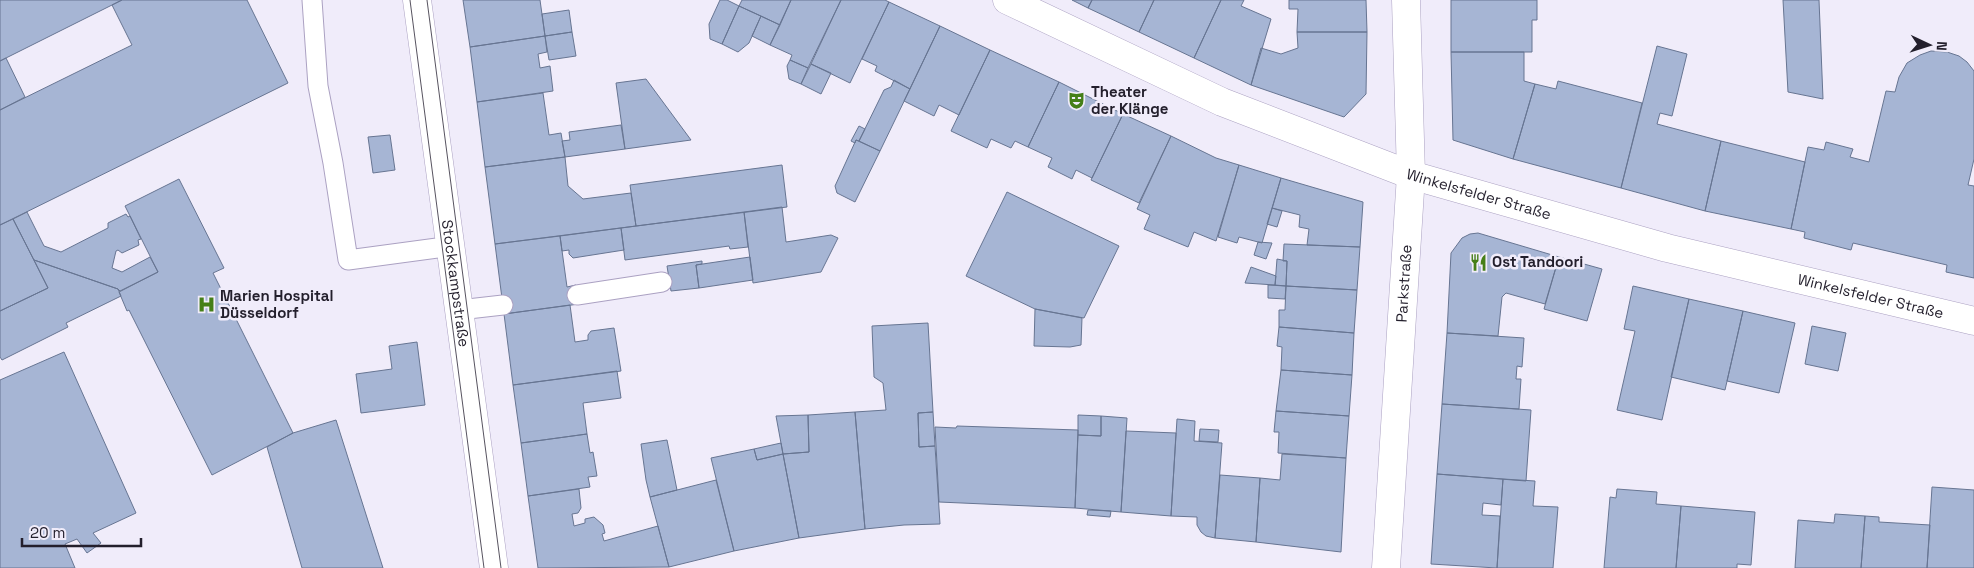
<svg xmlns="http://www.w3.org/2000/svg" width="1974" height="568" font-family="'Space Grotesk',sans-serif">
  <rect width="100%" height="100%" fill="#f0ecfa"/>
  <path fill="#a6b5d4" stroke="#677592" d="M0,0H122L0,61Z
    M122,0H247L288,83L0,225V110L132,45L112,5Z
    M463,0H540L545,36L470,47Z
    M720,0H727L739,6L722,44L710,39L709,24Z
    M742,0H791L780,25L739,6Z
    M791,0H841L808,68L790,60L792,55L770,45Z
    M841,0H885L889,2L850,83L811,64Z
    M1072,0H1092L1088,8Z
    M1092,0H1154L1139,32L1088,8Z
    M1154,0H1221L1194,58L1139,32Z
    M1221,0H1244L1241,6L1271,19L1251,85L1194,58Z
    M1289,0H1366L1367,32H1297L1298,9H1289Z
    M1451,0H1537V20H1532V52H1451Z
    M1783,0H1819L1823,99L1788,92Z
    M889,2L940,26L910,89L875,71L877,66L862,59Z
    M739,6L761,16L749,43L738,52L722,44Z
    M569,10L572,32L545,36L542,14Z
    M761,16L780,25L770,45L752,36Z
    M940,26L990,50L959,115L939,105L934,116L904,101Z
    M572,32L576,56L549,60L545,36Z
    M1297,32H1367L1366,94L1344,117L1251,85L1261,48L1281,54L1298,48Z
    M545,36L547,52L538,54L540,68L550,66L553,91L477,102L470,47Z
    M1657,46L1687,54L1672,116L1660,113L1657,124L1721,141L1705,211L1621,188Z
    M990,50L1059,82L1028,147L1015,141L1011,148L991,139L987,148L951,131Z
    M1931,51L1947,52L1959,56L1967,62L1974,71V159L1968,185L1974,186V278L1946,272L1947,265L1853,243L1851,250L1804,238L1805,232L1791,229L1808,147L1824,150L1826,142L1853,149L1850,157L1869,162L1886,91L1895,92L1899,77L1907,63L1920,55Z
    M1451,52H1524V81L1535,84L1513,159L1453,140Z
    M6,58L25,97L0,110V61Z
    M790,60L808,68L801,84L789,79L787,66Z
    M811,64L831,73L821,94L801,84Z
    M646,79L691,140L625,149L616,83Z
    M894,80L910,89L880,151L859,141L884,90L891,87Z
    M1558,81L1642,103L1621,188L1513,159L1535,84L1556,89Z
    M1059,82L1123,114L1092,178L1076,170L1072,179L1048,167L1052,158L1028,147Z
    M543,93L549,135L561,133L565,157L485,167L477,102Z
    M1123,114L1171,136L1139,203L1091,180Z
    M621,125L625,149L565,157L562,141L570,140L569,132Z
    M859,126L865,129L859,141L856,140L855,143L851,141Z
    M390,135L395,170L373,173L368,137Z
    M1171,136L1216,158L1239,165L1216,241L1194,232L1188,247L1144,229L1150,215L1137,209Z
    M856,140L880,151L855,202L837,193L835,186Z
    M1721,141L1805,162L1791,229L1705,211Z
    M565,157L568,186L583,199L631,193L636,226L495,244L485,167Z
    M782,165L787,207L636,226L630,185Z
    M1239,165L1281,178L1262,243L1239,237L1237,243L1218,237Z
    M1281,178L1363,202L1360,247L1307,245L1309,229L1299,227L1300,215L1272,208Z
    M179,179L224,268L213,273L293,433L212,475L129,310L127,311L119,292L158,272L125,206Z
    M1007,192L1119,246L1084,318L1035,309L966,276Z
    M782,207L786,242L831,235L838,238L821,272L753,283L744,212Z
    M1272,208L1282,211L1277,227L1267,224Z
    M27,212L44,246L61,252L108,228V223L126,214L128,217L130,216L141,239L138,240L139,245L122,253L118,250L116,251L112,268L122,272L150,257L158,272L120,291L118,289L34,260L13,219Z
    M744,212L748,247L730,249L729,246L625,260L621,228Z
    M13,219L48,288L0,311V225Z
    M621,228L624,250L573,258L569,254V250L562,251L560,236Z
    M1478,233L1559,257L1545,304L1506,293L1502,297L1498,336L1447,333L1451,253L1462,238L1470,234Z
    M560,236L567,287L576,285L579,304L504,314L495,244Z
    M1258,242L1272,243L1266,259L1254,255Z
    M1284,244L1360,247L1357,290L1286,286L1287,261H1283Z
    M750,257L753,280L699,288L696,265Z
    M1559,257L1602,269L1587,321L1544,309Z
    M1277,259L1287,261L1286,286L1275,285Z
    M34,260L118,289L121,296L66,323L68,327L2,360L0,357V311L48,288Z
    M702,261V264L696,265L699,288L671,291L667,266Z
    M1251,267L1276,276L1275,285L1245,283Z
    M1268,285L1286,286L1285,299L1268,298Z
    M1286,286L1357,290L1354,333L1279,327V310H1285Z
    M1633,286L1689,299L1662,420L1617,410L1635,331L1624,329Z
    M1689,299L1743,311L1725,390L1671,377Z
    M570,305L575,342L588,340V335L591,331L614,328L621,371L513,385L504,314Z
    M1035,309L1082,318L1081,345L1070,347L1034,346Z
    M1743,311L1795,323L1779,393L1727,381Z
    M928,323L933,412L918,413L919,447L935,446L940,524L904,525L865,529L855,412L886,410L883,383L874,377L872,326Z
    M1812,326L1846,333L1838,371L1805,364Z
    M1279,327L1354,333L1352,375L1281,370L1282,347L1277,346Z
    M1447,333L1524,338L1522,367L1517,366L1516,379H1521L1519,409L1442,404Z
    M417,342L425,405L361,413L356,374L392,369L389,346Z
    M64,352L136,513L93,533L101,543L87,553L77,539L65,544L75,568H0V380Z
    M1281,370L1352,375L1349,416L1276,411Z
    M617,371L621,398L583,403L587,434L521,443L513,385Z
    M1442,404L1531,410L1526,481L1437,474Z
    M1276,411L1349,416L1346,458L1278,453L1279,432H1274Z
    M855,412L865,529L799,538L783,454L809,452L808,415Z
    M933,412L935,446L919,447L918,413Z
    M808,415L809,452L783,454L776,416Z
    M1078,415L1101,416V436L1078,435Z
    M1101,416L1127,418L1121,512L1075,508L1078,435L1101,436Z
    M1177,419L1195,421L1194,441L1222,443L1215,538L1206,536L1201,532L1197,525V517L1171,516Z
    M336,420L383,568H302L267,447L293,433Z
    M957,426L1078,430L1075,508L939,502L935,427L956,428Z
    M1200,429L1219,430L1218,442L1199,441Z
    M1126,431L1176,433L1171,516L1121,512Z
    M587,434L590,453L593,452L597,476L588,477L590,487L528,496L521,443Z
    M667,440L677,490L650,497L646,480L641,444Z
    M781,443L783,454L757,460L754,449Z
    M754,449L757,460L783,454L799,538L734,551L711,458Z
    M1282,454L1346,458L1341,552L1256,542L1260,478L1280,480Z
    M1437,474L1503,479L1501,505L1483,503L1482,515L1500,516L1497,568L1431,564Z
    M1220,475L1260,478L1256,542L1215,538Z
    M1503,479L1535,481L1533,506L1558,507L1553,568H1497Z
    M716,480L734,551L669,567L650,497Z
    M1932,487L1974,490V568H1927Z
    M579,489L581,508L578,513L572,514L574,526L585,523V519L594,517L603,525L605,533L602,534L604,541L658,526L669,567L538,568L528,496Z
    M1617,489L1657,492L1656,504L1681,506L1676,568H1604L1610,497L1616,498Z
    M1681,506L1755,512L1751,565L1737,564V568H1676Z
    M1088,510L1111,511L1110,517L1087,515Z
    M1835,514L1865,516L1861,568H1795L1798,520L1834,523Z
    M1865,516L1879,517V522L1930,525L1927,568H1861Z"/>
  <g fill="none" stroke-linecap="round" stroke-linejoin="round">
    <defs>
      <path id="service" d="M312,0L318,86L333,163L348,260L452,246
        M577,295L662,282
        M459,310L503,305"/>
      <g id="minor">
        <path id="s1" d="M417,0L494,568"/>
        <path id="s2" d="M1007,0L1222,102L1411,175L1667,248L1974,321"/>
        <path id="s3" d="M1386,568L1411,175L1406,0"/>
      </g>
    </defs>
    <use href="#service" stroke="#aba1c2" stroke-width="21"/>
    <use href="#minor" stroke="#aba1c2" stroke-width="29"/>
    <use href="#service" stroke="#fff" stroke-width="19"/>
    <use href="#minor" stroke="#fff" stroke-width="28"/>
    <path stroke="#575360" stroke-width="1" d="M410,0L484,568
      M427,0L501,568"/>
  </g>
  <defs>
    <symbol id="theatre-bare" viewBox="-9 -9 18 18"><path d="M-5-5.5Q0-4 5-5.5V0Q5 5 0 6Q-5 5-5 0ZM-3.3-2.5H-1v1.5H-3.3ZM1-2.5H3.3v1.5H1ZM-2.8 1Q0 5.5 2.8 1Z" fill="#457f18" stroke="#f0ecfa" stroke-width="2.5" paint-order="stroke"/></symbol>
    <symbol id="restaurant-bare" viewBox="-9 -9 18 18"><path d="M-5-6h1v4h1v-4h1v4h1v-4h1v5L-1.5 .5V6h-2V.5L-5-1ZM5-6V6H3V1.5H1.5Q1.5-4 5-6Z" fill="#457f18" stroke="#f0ecfa" stroke-width="2.5" paint-order="stroke"/></symbol>
    <symbol id="hospital-bare" viewBox="-9 -9 18 18"><path d="M-5-5h3v3.5h4V-5h3V5h-3V1.5h-4V5h-3Z" fill="#457f18" stroke="#f0ecfa" stroke-width="2.5" paint-order="stroke"/></symbol>
  </defs>
  <g fill-rule="evenodd">
    <use href="#theatre-bare" x="1064" y="88" width="25" height="25"/>
    <use href="#restaurant-bare" x="1466" y="250" width="25" height="25"/>
    <use href="#hospital-bare" x="194" y="292" width="25" height="25"/>
  </g>
  <g text-anchor="middle" stroke-width="5" stroke-linejoin="round" paint-order="stroke">
    <g font-size="15" font-weight="bold" fill="#231f2c" stroke="#f0ecfa" text-anchor="start">
      <text x="1091" y="97">Theater<tspan x="1091" dy="17">der Klänge</tspan></text>
      <text x="1492" y="267">Ost Tandoori</text>
      <text x="220" y="301">Marien Hospital<tspan x="220" dy="17">Düsseldorf</tspan></text>
    </g>
    <g font-size="15" fill="#231f2c" stroke="#f0ecfa">
      <text dy="5" stroke="none"><textPath href="#s2" startOffset="511">Winkelsfelder Straße</textPath></text>
      <text dy="5" stroke="none"><textPath href="#s1" startOffset="286">Stockkampstraße</textPath></text>
      <text dy="5" stroke="none"><textPath href="#s3" startOffset="285">Parkstraße</textPath></text>
      <text dy="5" stroke="none"><textPath href="#s2" startOffset="916">Winkelsfelder Straße</textPath></text>
    </g>
  </g>
  <g transform="translate(1929 45) rotate(94)" stroke="#f0ecfa" stroke-width="4" paint-order="stroke">
  <path d="M0-4L9 19L0 12L-9 19Z" fill="#231f2c"/>
  <text y="-8" font-size="14" font-weight="bold" text-anchor="middle" fill="#231f2c">N</text>
  </g>
  <path d="M22 538v8h119v-8" fill="none" stroke="#231f2c" stroke-width="2.5"/>
  <text x="30" y="538" font-size="15" fill="#231f2c" stroke="#f0ecfa" stroke-width="4" paint-order="stroke">20 m</text>
</svg>
